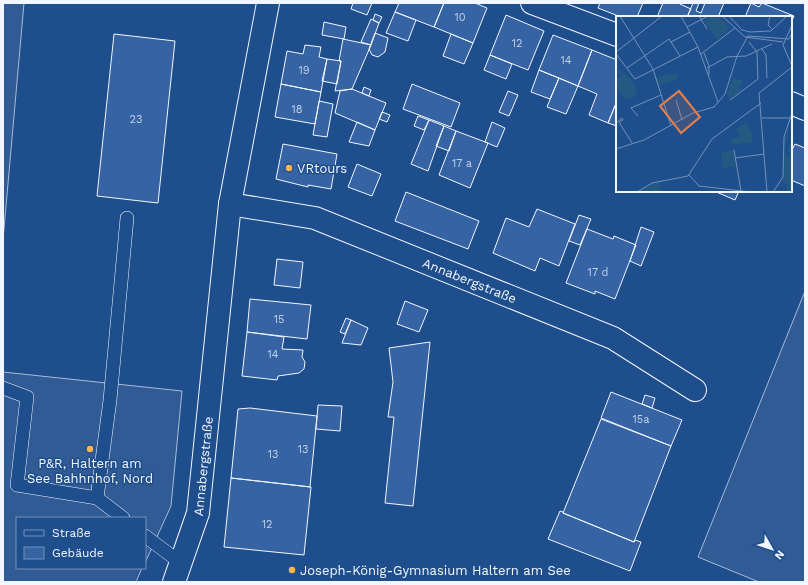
<svg xmlns="http://www.w3.org/2000/svg" width="808" height="585" font-family="'Work Sans',sans-serif">
  <rect width="100%" height="100%" fill="#1f4e8c"/>
  <path fill="#305b95" stroke="#a8bbd7" d="M3,3H24L3,240Z
    M805,291V582H759L698,557Z
    M3,372L182,391L171,506L145,563V518H17V568H142L136,582H3Z"/>
  <path fill="#3563a3" stroke="#f2f6ff" d="M353,3H372L367,15L351,9Z
    M399,3H444L434,27L395,12Z
    M444,3H475L487,8L473,43L434,27Z
    M600,3H643L637,17H621L598,8Z
    M663,3H681L680,4L691,9L687,17H657Z
    M693,3H699L696,11L701,13L705,3H724L718,17H687Z
    M751,3L759,7L762,3L794,16L791,23V17H745Z
    M395,12L416,20L408,41L386,33Z
    M375,14L382,17L379,23L373,20Z
    M506,15L544,31L528,70L490,55Z
    M371,19L379,23L371,45L361,42Z
    M324,22L346,27L344,39L322,35Z
    M375,33L388,38L385,52L378,57L372,55L369,49Z
    M114,34L175,41L158,203L97,196Z
    M451,34L473,43L464,64L443,56Z
    M553,35L592,50L578,86L539,70Z
    M343,39L371,45L352,89L335,91L341,61H339Z
    M305,45L321,47L319,57L327,59L321,92L281,84L287,51L303,54Z
    M592,50L617,60V101L608,123L589,115L597,94L578,86Z
    M490,55L512,64L506,79L484,70Z
    M327,59L341,61L337,84L322,81Z
    M539,70L559,78L550,99L531,92Z
    M559,78L578,86L566,114L547,107Z
    M281,84L321,92L315,124L275,117Z
    M412,84L460,103L451,127L403,109Z
    M364,87L371,90L369,96L362,93Z
    M352,89L386,103L375,130L335,113L340,91Z
    M508,91L518,95L509,116L499,112Z
    M319,101L333,104L327,137L313,135Z
    M617,101V126L608,123Z
    M382,112L390,115L387,122L379,119Z
    M418,116L429,120L424,130L414,126Z
    M429,120L444,126L428,171L411,164Z
    M357,122L375,130L369,146L349,142Z
    M492,122L505,128L497,147L485,142Z
    M444,126L456,131L449,151L436,146Z
    M456,131L488,143L470,188L439,175Z
    M283,144L337,154L331,189L308,185V187L276,179Z
    M795,144L805,148V186L791,180V152Z
    M357,164L381,174L372,196L348,187Z
    M714,191H739L735,200Z
    M406,192L479,221L468,249L395,221Z
    M537,209L575,224L559,266L540,258L535,271L493,253L506,218L529,227Z
    M579,215L591,219L580,245L569,241Z
    M641,227L654,232L641,266L630,261Z
    M587,229L613,239L614,236L636,245L615,299L595,291V294L566,283Z
    M277,259L303,262L300,288L274,285Z
    M250,299L311,305L307,339L247,332Z
    M405,301L428,310L419,332L397,324Z
    M346,318L351,320L345,334L340,332Z
    M351,320L368,328L361,345L342,343Z
    M247,332L284,337L282,349L303,350L302,357L305,362L304,369L299,373L278,376L277,380L242,376Z
    M430,342L413,506L385,503L394,417H388L393,382L389,348Z
    M611,392L682,420L671,446L601,418Z
    M645,395L655,398L652,408L642,404Z
    M318,405L342,406L340,431L316,429Z
    M250,408L317,416L310,487L231,478L238,409Z
    M601,419L671,446L634,542L563,513Z
    M231,478L311,487L304,555L224,547Z
    M560,511L563,512V513L634,542L635,540L641,542L630,571L548,539Z"/>
  <g fill="none" stroke-linecap="round" stroke-linejoin="round">
    <defs>
      <path id="lane" d="M3,388L27,397L17,485L97,498L123,518
        M97,498L110,400L127,218
        M145,536L181,563"/>
      <g id="street">
        <path d="M532,3L617,35"/>
        <path d="M791,103L805,109"/>
        <path id="s1" d="M230,204L315,218L613,338L695,390"/>
        <path id="s2" d="M174,582L198,513L230,204L268,3"/>
      </g>
    </defs>
    <use href="#lane" stroke="#f2f6ff" stroke-width="14"/>
    <use href="#street" stroke="#f2f6ff" stroke-width="24"/>
    <use href="#lane" stroke="#1f4e8c" stroke-width="13"/>
    <use href="#street" stroke="#1f4e8c" stroke-width="22"/>
  </g>
  <g fill="#ffb74d" stroke="#1f4e8c" stroke-width="1.5">
    <circle cx="289" cy="168" r="4"/>
    <circle cx="90" cy="449" r="4"/>
    <circle cx="292" cy="570" r="4"/>
  </g>
  <g text-anchor="middle" stroke-width="3" stroke-linejoin="round" paint-order="stroke">
    <g font-size="11" fill="#c3d1e8">
      <text x="460" y="21">10</text>
      <text x="517" y="47">12</text>
      <text x="566" y="64">14</text>
      <text x="304" y="74">19</text>
      <text x="297" y="113">18</text>
      <text x="136" y="123">23</text>
      <text x="462" y="167">17 a</text>
      <text x="598" y="276">17 d</text>
      <text x="279" y="323">15</text>
      <text x="273" y="358">14</text>
      <text x="641" y="423">15a</text>
      <text x="303" y="453">13</text>
      <text x="273" y="458">13</text>
      <text x="267" y="528">12</text>
    </g>
    <g font-size="13" fill="#f2f6ff" stroke="#1f4e8c" text-anchor="start">
      <text x="297" y="173">VRtours</text>
      <text x="90" y="468" text-anchor="middle">P&amp;R, Haltern am<tspan x="90" dy="15">See Bahhnhof, Nord</tspan></text>
      <text x="300" y="575">Joseph-König-Gymnasium Haltern am See</text>
    </g>
    <g font-size="13" fill="#f2f6ff" stroke="#1f4e8c">
      <text dy="5" stroke="none"><textPath href="#s1" startOffset="253">Annabergstraße</textPath></text>
      <text dy="5" stroke="none"><textPath href="#s2" startOffset="120">Annabergstraße</textPath></text>
    </g>
  </g>
  <g transform="translate(616 16)">
    <rect width="176" height="176" fill="#1f4e8c"/>
    <path d="M96,0H102L114,11L101,24L88,5ZM2,55L9,57L20,70V77L17,81L9,83L0,71V64L7,58L0,57ZM60,57L62,63L42,69L39,62ZM117,62L126,64V68L123,71L125,75L114,82L111,78ZM175,104L169,132L170,140L174,141L172,132L176,123V176H171L170,167L167,166L169,123ZM131,106L137,120L136,127L116,128L115,123L124,121L120,113ZM117,134L120,150L107,152L105,136ZM43,165L44,174L48,176H22Z" fill="#245a82"/>
    <path fill="none" stroke="#7391ba" stroke-width="1" d="M4,0L37,53L55,110M65,0L82,31L102,86M83,0L91,13M106,0L129,21L167,26M113,0L126,14L134,16L155,15L171,0M154,0L152,9L156,13M176,9L167,29L176,50M71,11L92,0M55,26L64,40M146,33L150,39L151,62M0,36L46,0M88,37L93,50V59M0,38L19,63L82,31M85,38L119,12M11,52L53,23L55,26L74,16M91,52L111,41L130,40L156,28M60,84L66,104M114,84L142,63L141,36L133,26M22,100L15,92L45,79M146,102H176M3,106L16,127M0,107L6,102L7,104L3,106M0,133L28,124L77,97L98,91L109,78L121,40L132,20L173,23L176,17M118,134L125,175M119,142L148,138M73,159L83,170L135,176M21,176L36,167L72,160L96,123L145,87M151,176L143,77L176,51M157,176L167,161L168,121L176,97"/>
    <path fill="#ea8049" fill-opacity="0.15" stroke="#ea8049" stroke-width="2" d="M63,75L84,101L65,117L44,90Z"/>
    <rect width="176" height="176" fill="none" stroke="#f2f6ff" stroke-width="2"/>
  </g>
  <rect width="808" height="585" fill="none" stroke="#f2f6ff" stroke-width="8"/>
  <rect x="16" y="517" width="130" height="52" fill="#1f4e8c" stroke="#7391ba"/>
  <rect x="24" y="530" width="20" height="6" fill="#1f4e8c" stroke="#7391ba"/>
  <text x="52" y="537" font-size="12" fill="#f2f6ff">Straße</text>
  <rect x="24" y="547" width="20" height="12" fill="#3563a3" stroke="#7391ba"/>
  <text x="52" y="557" font-size="12" fill="#f2f6ff">Gebäude</text>
  <g transform="translate(772 549) rotate(129)" stroke="#1f4e8c" stroke-width="3" paint-order="stroke">
  <path d="M0-3L7 15L0 10L-7 15Z" fill="#f2f6ff"/>
  <text y="-6" font-size="11" font-weight="bold" text-anchor="middle" fill="#f2f6ff">N</text>
  </g>
</svg>
